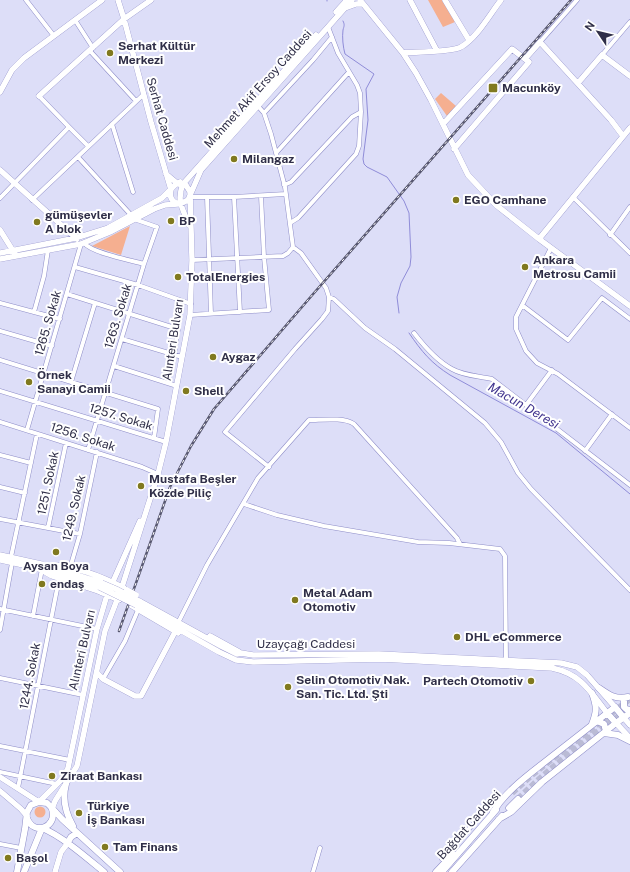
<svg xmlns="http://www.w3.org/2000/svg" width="630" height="872" font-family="'Public Sans',sans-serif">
  <rect width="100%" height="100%" fill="#dddef8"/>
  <path fill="#f5af90" d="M428,0H442L455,22L443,27Z
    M441,93L456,106L447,116L435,99Z
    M130,226L121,255L92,246Z
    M34.5 812a5.5 5.5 0 1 1 11 0a5.5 5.5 0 1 1-11 0Z"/>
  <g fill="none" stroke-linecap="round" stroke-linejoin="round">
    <path stroke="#8f8cd8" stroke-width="1" d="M327,0V1
      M343,21C345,25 344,26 343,30C342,37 343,47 345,54L374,74L366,89L368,120L363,159L364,164L367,167L387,177L404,201L409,213L411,257L410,266L401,283L397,297L399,313
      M409,333C422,352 431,363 450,375L556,433L630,494"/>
    <path stroke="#babbd5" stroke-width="6" stroke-dasharray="6 3" stroke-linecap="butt" d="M512,793L532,775L630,699
      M518,799C551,766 592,735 630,708"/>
    <defs>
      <path id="street" d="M26,0L54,36
        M75,20L93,48
        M540,42L577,0
        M90,51L136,101
        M602,55L630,22
        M264,113L313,60L332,37
        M112,124L133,192
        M69,127L88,146
        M276,153L349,72
        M78,157L131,215
        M284,185L291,182L352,117L361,112
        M190,197H234L286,194
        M207,197L211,314
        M234,197L240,312
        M573,197L630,253
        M0,198L69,127L39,96
        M32,200L144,94
        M290,223L298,218L356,154L359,146L361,112L360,93L357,85L338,53L328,27
        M610,235L630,207
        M84,243C92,253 130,260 144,264
        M551,248L516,317V329L526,351L537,363L558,374L630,428
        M192,260L283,256L288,253L293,247L285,187L271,134L264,113L258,106
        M75,267L138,285L191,304
        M67,294L178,329L174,355
        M329,297L334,299L365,328L395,349L485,423L501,442L518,473L531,489L630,590
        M0,303L60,319
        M522,305L568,340L602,298L630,319
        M34,312L44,276L48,250
        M190,315L269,310L264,257L261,196
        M0,331L52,346
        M414,333C424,346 437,361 452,369C464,376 480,376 492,379L630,485
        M122,339L182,357
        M0,360L158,409L154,438
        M114,366L177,386
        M71,382L95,303
        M0,391L166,442
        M526,405L552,370
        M0,422L142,467L158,474
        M27,430L81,244
        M88,450L144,264L157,227L134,219
        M585,451L612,414
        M0,455L31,463
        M269,467L225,432L295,349L322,319L328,311L329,297L326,288L301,253L293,247
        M0,487L25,493
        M244,504L277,515L324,526L418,542L449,543L500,549L505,556L506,660
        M0,519L80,534
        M48,528L66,443
        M11,557L37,434
        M70,568L80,534L97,452
        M0,609L97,629
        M33,616L42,569
        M180,619L207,565L258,478L309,420C322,420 343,417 354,424L457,538L460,544
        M0,630L12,563
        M0,678L83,695
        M103,679L125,641L138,610
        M0,746L70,760
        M0,772L57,784
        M18,788L59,579
        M0,844L21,848
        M442,859L474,823
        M313,872L320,848"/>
      <path id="secondary" d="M118,0L124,19L151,122L171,190C169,197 172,203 180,204L188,200L201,170L352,0
        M360,0L403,53L416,73L431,100L468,175L496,205L539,239L630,306
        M410,0L437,51
        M445,0L469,40
        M345,8L356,4H362
        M336,12L347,0
        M403,53C415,52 453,52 461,47C477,38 490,14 501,0
        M525,59L540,42L611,120L623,136
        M578,83L602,55L630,76
        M0,92L12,70L24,58L102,0
        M39,96L124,19L151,0
        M443,124L512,49L529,62L454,149
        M0,170L77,239
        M189,225C183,209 176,201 183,184L316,35
        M0,230L15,254
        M539,239L630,128
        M0,253L76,238L108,228L162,198L175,185L180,182
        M0,259L81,244L110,232L154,209L165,205L178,204
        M0,555L41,564L102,583
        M0,560L42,569L99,587
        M53,565C77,567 103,577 124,588
        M45,572L52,576L98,591L119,600
        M139,601L221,646L237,654L241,653L253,655L379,654L561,663L577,667L587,675L615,707
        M136,605L219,652L236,660L253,662L381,659L552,668C581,674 590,691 607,713
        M132,606L178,633
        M210,636L239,652
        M97,673L103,679L135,696H141L175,632
        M624,718L630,725
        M616,723L630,738
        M0,777L39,802L63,778L68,768L97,629L107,595L140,521
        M0,791L21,809L27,816
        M52,809L55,801L77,766L105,631L122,587L158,474L166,442L190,315L192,260L190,192L186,185L178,184L166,174
        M55,872L61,852L67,844"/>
      <path id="primary" d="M599,688C609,695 616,700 628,697
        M592,693C597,707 597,711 592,724
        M624,700V707L626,709L630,710
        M607,713L616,723L630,713
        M597,721L604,724L606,731
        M604,733L618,735L630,741
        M66,784C62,799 65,812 73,826
        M509,808L518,799
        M493,812C506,791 527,776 546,761C569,743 592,725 615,707L624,718
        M27,818C33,836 58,828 52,809
        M499,819L511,812L542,782L616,723
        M42,828C62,836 87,858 104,872
        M67,844L71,837L77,833
        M17,872L25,829L27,812L31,805L39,802L47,803L50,806L62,819L120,872
        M24,872L42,828
        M436,872L453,854
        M442,872L496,810
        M452,872L502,816"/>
    </defs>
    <use href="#street" stroke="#8e8dc8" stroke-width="5"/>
    <use href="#secondary" stroke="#8e8dc8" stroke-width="6"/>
    <use href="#primary" stroke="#8e8dc8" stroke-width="7"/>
    <use href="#street" stroke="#fff" stroke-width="4"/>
    <use href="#secondary" stroke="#fff" stroke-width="5.5"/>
    <use href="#primary" stroke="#fff" stroke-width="6"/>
    <defs>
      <path id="rail" d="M119,631L170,487L191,446L214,409L314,293L571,0"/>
    </defs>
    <use href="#rail" stroke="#575770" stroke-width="2.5"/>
    <use href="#rail" stroke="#fff" stroke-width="1" stroke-dasharray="3" stroke-linecap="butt"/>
    <defs>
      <path id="secondary-bridge" d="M102,583L116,589L139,601
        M99,587L136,605
        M127,590L136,595"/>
    </defs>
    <use href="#secondary-bridge" stroke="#8e8dc8" stroke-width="6" stroke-linecap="butt"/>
    <use href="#secondary-bridge" stroke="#fff" stroke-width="5.5"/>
  </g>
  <g fill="#80791f" stroke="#fff" stroke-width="1.5">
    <circle cx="110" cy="53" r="4"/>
    <rect x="488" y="83" width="10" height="10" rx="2"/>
    <circle cx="234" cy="159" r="4"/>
    <circle cx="456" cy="200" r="4"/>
    <circle cx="171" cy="221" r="4"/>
    <circle cx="37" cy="222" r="4"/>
    <circle cx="525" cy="267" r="4"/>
    <circle cx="178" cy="277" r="4"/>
    <circle cx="213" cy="357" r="4"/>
    <circle cx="29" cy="382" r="4"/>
    <circle cx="186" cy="391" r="4"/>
    <circle cx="141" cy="486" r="4"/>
    <circle cx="56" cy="552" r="4"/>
    <circle cx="42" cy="584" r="4"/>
    <circle cx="295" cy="600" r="4"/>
    <circle cx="457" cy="637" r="4"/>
    <circle cx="531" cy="681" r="4"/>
    <circle cx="288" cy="687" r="4"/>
    <circle cx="52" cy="776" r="4"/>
    <circle cx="79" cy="813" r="4"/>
    <circle cx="105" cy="847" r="4"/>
    <circle cx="8" cy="858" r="4"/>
  </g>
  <g text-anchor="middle" stroke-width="4" stroke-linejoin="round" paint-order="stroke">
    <g font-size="12" font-weight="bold" fill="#302f48" stroke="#fff" text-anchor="start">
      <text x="118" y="50">Serhat Kültür<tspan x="118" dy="14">Merkezi</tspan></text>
      <text x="502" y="92">Macunköy</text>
      <text x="242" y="163">Milangaz</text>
      <text x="464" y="204">EGO Camhane</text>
      <text x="45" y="219">gümüşevler<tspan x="45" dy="14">A blok</tspan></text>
      <text x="179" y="225">BP</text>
      <text x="533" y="264">Ankara<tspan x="533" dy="14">Metrosu Camii</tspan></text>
      <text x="186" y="281">TotalEnergies</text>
      <text x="221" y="361">Aygaz</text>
      <text x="37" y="379">Örnek<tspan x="37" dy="14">Sanayi Camii</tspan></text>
      <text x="194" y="395">Shell</text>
      <text x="149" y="483">Mustafa Beşler<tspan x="149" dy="14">Közde Piliç</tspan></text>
      <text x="56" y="570" text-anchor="middle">Aysan Boya</text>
      <text x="50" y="588">endaş</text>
      <text x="303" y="597">Metal Adam<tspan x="303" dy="14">Otomotiv</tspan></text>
      <text x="465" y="641">DHL eCommerce</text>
      <text x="296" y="684">Selin Otomotiv Nak.<tspan x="296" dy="14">San. Tic. Ltd. Şti</tspan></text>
      <text x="523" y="685" text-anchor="end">Partech Otomotiv</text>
      <text x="60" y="780">Ziraat Bankası</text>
      <text x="87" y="810">Türkiye<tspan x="87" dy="14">İş Bankası</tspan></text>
      <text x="113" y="851">Tam Finans</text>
      <text x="16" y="862">Başol</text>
    </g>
    <g font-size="12" fill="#302f48" stroke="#fff">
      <text transform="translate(258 89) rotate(-48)" y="4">Mehmet Akif Ersoy Caddesi</text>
      <text transform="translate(162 119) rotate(74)" y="4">Serhat Caddesi</text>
      <text transform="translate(118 316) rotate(-73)" y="4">1263. Sokak</text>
      <text transform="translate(48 323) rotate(-74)" y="4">1265. Sokak</text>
      <text transform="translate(173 340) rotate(-81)" y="4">Alınteri Bulvarı</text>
      <text transform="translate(121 417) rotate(17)" y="4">1257. Sokak</text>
      <text transform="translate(83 437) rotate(18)" y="4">1256. Sokak</text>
      <text transform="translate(48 483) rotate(-78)" y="4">1251. Sokak</text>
      <text transform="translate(74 508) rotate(-77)" y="4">1249. Sokak</text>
      <text x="306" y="648">Uzayçağı Caddesi</text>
      <text transform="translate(82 650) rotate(-77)" y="4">Alınteri Bulvarı</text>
      <text transform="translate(30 676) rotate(-79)" y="4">1244. Sokak</text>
      <text transform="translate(469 825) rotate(-48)" y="4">Bağdat Caddesi</text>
    </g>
    <g font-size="13" font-style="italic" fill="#42358f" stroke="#fff">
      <text transform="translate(524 405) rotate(30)" y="5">Macun Deresi</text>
    </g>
  </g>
  <g transform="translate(598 32) rotate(305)" stroke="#ffffff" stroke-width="3" paint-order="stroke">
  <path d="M0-3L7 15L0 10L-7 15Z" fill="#302f48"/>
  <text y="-6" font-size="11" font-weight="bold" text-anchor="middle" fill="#302f48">N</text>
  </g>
</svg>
